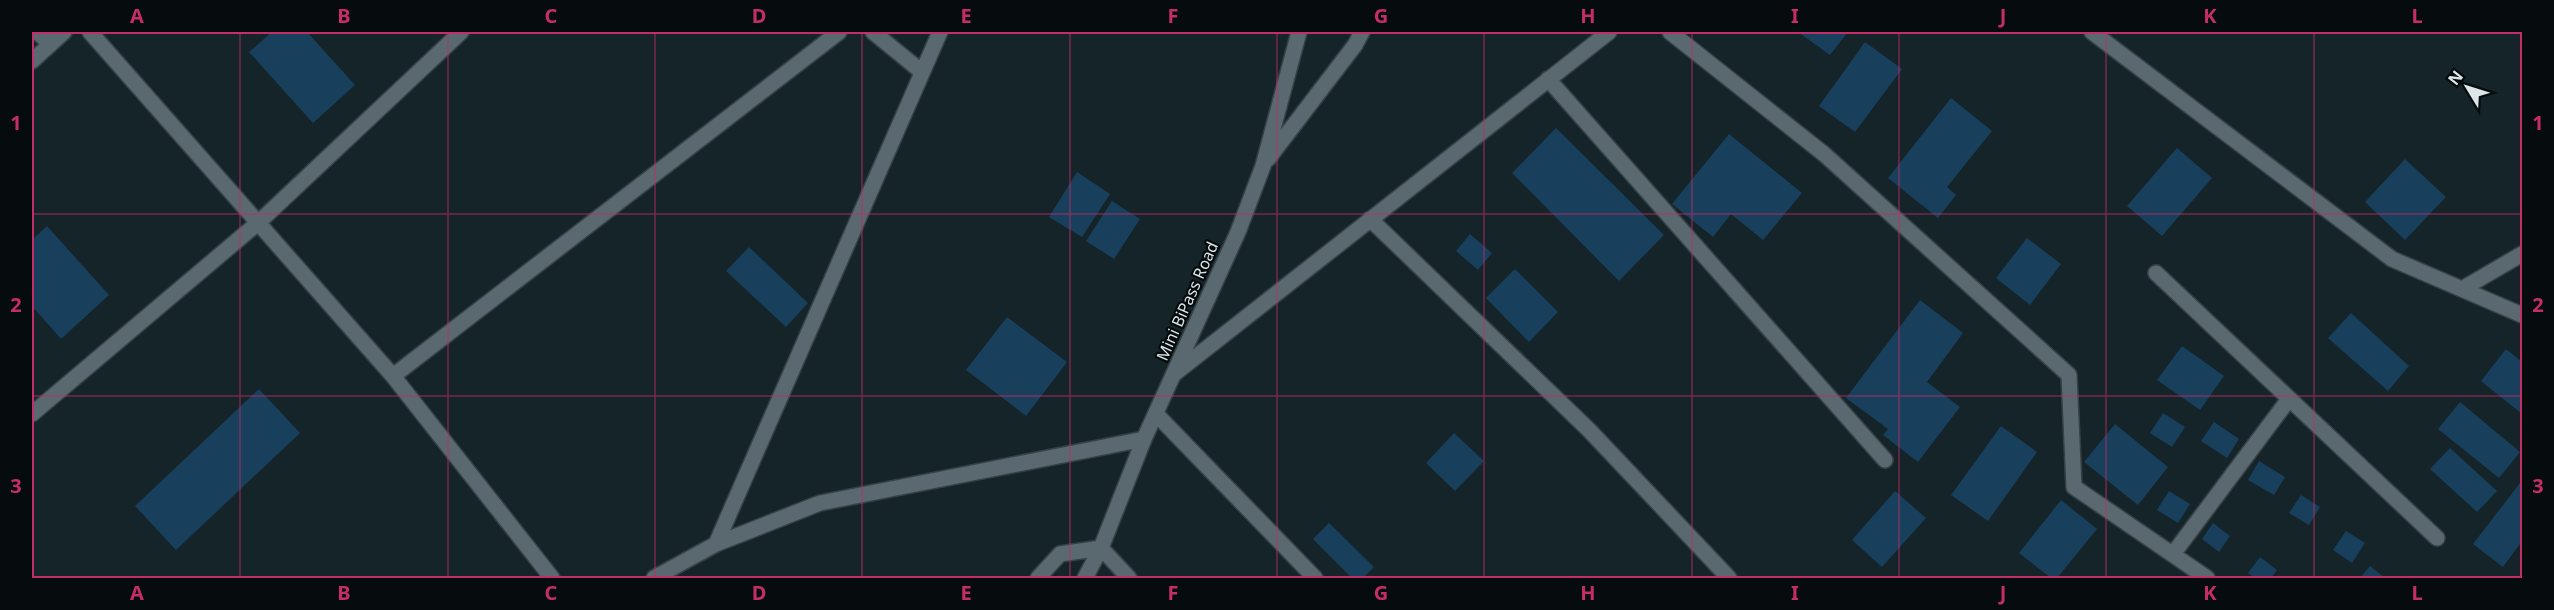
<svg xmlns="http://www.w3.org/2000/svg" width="2554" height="610" font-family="'Noto Sans',sans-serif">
  <rect width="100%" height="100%" fill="#152429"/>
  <path fill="#183f5c" d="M272,32H307L355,85L313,123L249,52Z
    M1798,32H1848L1830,55Z
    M1865,42L1902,69L1855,132L1819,106Z
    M1951,98L1992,131L1947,187L1956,195L1938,218L1888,178Z
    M1556,128L1664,235L1619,281L1512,173Z
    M1729,134L1802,193L1763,240L1731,214L1713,237L1672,204Z
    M2177,148L2212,178L2162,236L2127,206Z
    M2405,159L2446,197L2405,240L2365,202Z
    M1077,172L1110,194L1082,237L1049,217Z
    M1112,201L1140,219L1114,259L1086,241Z
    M47,226L109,295L61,339L32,306V240Z
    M1470,234L1492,253L1478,270L1456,251Z
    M2027,238L2061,264L2030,305L1996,278Z
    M749,247L808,303L786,327L726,271Z
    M1515,269L1558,312L1529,342L1486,298Z
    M1920,300L1963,333L1927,382L1960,407L1918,462L1883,435L1888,429L1846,398Z
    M2351,313L2409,366L2388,391L2328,338Z
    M1007,317L1067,362L1026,416L966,370Z
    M2182,346L2224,376L2200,410L2157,380Z
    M2506,349L2522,362V414L2481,381Z
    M259,389L300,433L176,550L135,506Z
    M2460,402L2520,452L2499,478L2438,429Z
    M2163,413L2185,427L2172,447L2150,433Z
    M2214,422L2239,439L2227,458L2201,441Z
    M2115,424L2168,467L2138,505L2084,462Z
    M2001,426L2037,452L1988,521L1951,495Z
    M1454,433L1484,461L1455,491L1426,463Z
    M2450,448L2497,491L2477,512L2430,469Z
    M2259,461L2285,477L2274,495L2248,480Z
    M2520,483L2522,485V541L2503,567L2473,544Z
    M1895,491L1926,518L1882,567L1852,540Z
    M2169,491L2190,504L2178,523L2157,510Z
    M2301,495L2320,507L2309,525L2289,513Z
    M2061,500L2097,529L2057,578H2051L2019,553Z
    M1329,523L1374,567L1363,578H1352L1313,539Z
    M2213,523L2230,536L2219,552L2202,539Z
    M2346,531L2365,543L2352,563L2333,550Z
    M2260,557L2277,570L2271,578H2255L2248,573Z
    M2370,566L2385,578H2360Z"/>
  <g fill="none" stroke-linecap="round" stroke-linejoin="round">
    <defs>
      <path id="minor" d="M37,32L51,44
        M90,32L393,376L552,578
        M873,32L922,72
        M1670,32L1824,154L2069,375L2074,487L2207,578
        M2092,32L2392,259L2522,315
        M32,61L64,32
        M1548,79L1885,460
        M1370,219L1589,430L1729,578
        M2156,273L2437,538
        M2462,289L2522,254
        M1174,374L1609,32
        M393,376L839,32
        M32,414L259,222L461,32
        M1156,414L1315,578
        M716,544L940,32
        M2173,554L2289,399
        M654,578L716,544L820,503L1144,439"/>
      <path id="tertiary" d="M1268,159L1355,45L1362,32
        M1038,578L1060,554L1101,548L1129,578
        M1085,578L1101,548L1144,439L1238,232L1263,166L1299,32"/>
    </defs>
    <use href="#minor" stroke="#364145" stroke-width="18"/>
    <use href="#tertiary" stroke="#364145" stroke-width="18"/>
    <use href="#minor" stroke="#59696f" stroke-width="15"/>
    <use href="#tertiary" stroke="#59696f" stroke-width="15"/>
  </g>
  <path fill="none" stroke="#c52d69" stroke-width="1.5" stroke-opacity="0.55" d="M240,32V578M448,32V578M655,32V578M862,32V578M1070,32V578M1277,32V578M1484,32V578M1692,32V578M1899,32V578M2106,32V578M2314,32V578M32,214H2522M32,396H2522"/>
  <g text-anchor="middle" stroke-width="4.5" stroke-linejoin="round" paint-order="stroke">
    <g font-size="16" fill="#dce6e9" stroke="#060c0e">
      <text transform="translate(1187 301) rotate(-66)" y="6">Mini BiPass Road</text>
    </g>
  </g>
  <rect width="2554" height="610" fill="none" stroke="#060c0e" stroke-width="66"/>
  <g transform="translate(2467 87) rotate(308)" stroke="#060c0e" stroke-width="4.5" paint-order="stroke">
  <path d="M0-4.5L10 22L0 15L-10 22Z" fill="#dce6e9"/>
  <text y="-9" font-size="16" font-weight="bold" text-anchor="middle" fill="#dce6e9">N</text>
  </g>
  <rect x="33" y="33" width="2488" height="544" fill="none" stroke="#c52d69" stroke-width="2"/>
  <g font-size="20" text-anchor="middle" font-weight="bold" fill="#c52d69">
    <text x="137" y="23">A</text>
    <text x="344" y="23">B</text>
    <text x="551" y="23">C</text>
    <text x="759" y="23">D</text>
    <text x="966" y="23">E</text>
    <text x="1173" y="23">F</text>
    <text x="1381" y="23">G</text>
    <text x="1588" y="23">H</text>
    <text x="1795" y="23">I</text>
    <text x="2003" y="23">J</text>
    <text x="2210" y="23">K</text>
    <text x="2417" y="23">L</text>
    <text x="16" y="130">1</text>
    <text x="2538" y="130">1</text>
    <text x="16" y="312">2</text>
    <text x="2538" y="312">2</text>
    <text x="16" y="493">3</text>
    <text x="2538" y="493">3</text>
    <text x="137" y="600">A</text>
    <text x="344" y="600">B</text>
    <text x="551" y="600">C</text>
    <text x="759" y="600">D</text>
    <text x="966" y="600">E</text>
    <text x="1173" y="600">F</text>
    <text x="1381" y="600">G</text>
    <text x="1588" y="600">H</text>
    <text x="1795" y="600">I</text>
    <text x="2003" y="600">J</text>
    <text x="2210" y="600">K</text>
    <text x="2417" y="600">L</text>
  </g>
</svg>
